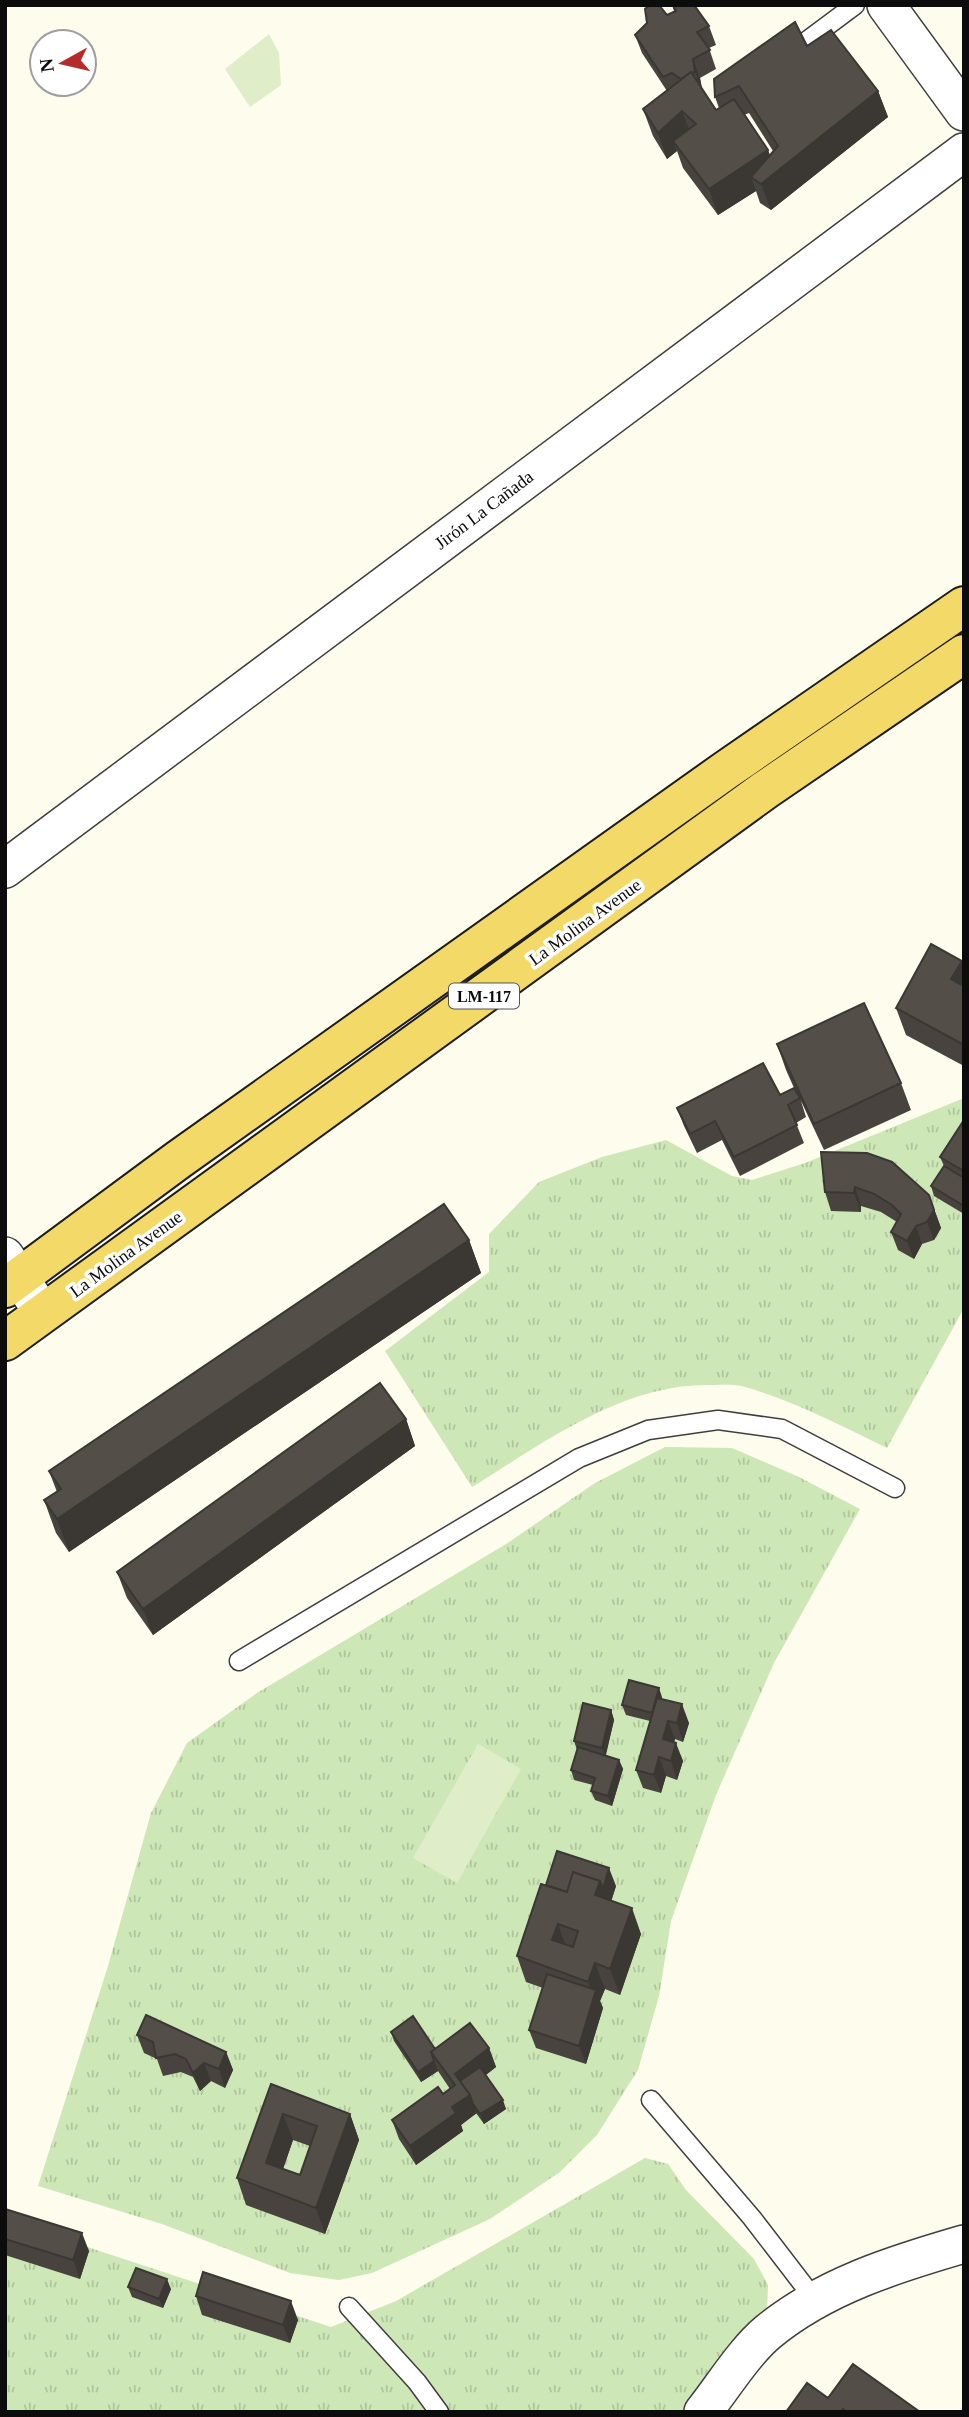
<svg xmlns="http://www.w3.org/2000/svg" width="969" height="2417" font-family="'Times New Roman',serif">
  <defs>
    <pattern id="grass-tufts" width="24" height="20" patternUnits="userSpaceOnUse" patternTransform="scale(1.75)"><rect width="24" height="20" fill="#cde7b7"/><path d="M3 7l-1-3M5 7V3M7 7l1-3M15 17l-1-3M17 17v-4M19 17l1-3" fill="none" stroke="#afc59c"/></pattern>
  </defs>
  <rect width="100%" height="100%" fill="#fefcec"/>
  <path fill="url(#grass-tufts)" d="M964,1098V1308L887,1448C841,1426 794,1401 745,1387C736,1384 724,1385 713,1385C624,1382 545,1442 472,1487L385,1351L489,1272V1234L539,1182L602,1157L666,1140L732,1176L752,1180L805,1163Z
    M665,1447L732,1448L797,1476L860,1509L774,1663L716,1795L671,1921L659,1996L638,2070L597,2135L560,2172L490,2219L372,2273L339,2280L290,2273L162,2224L38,2186L108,1966L151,1813L187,1743L257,1693L506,1544L595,1483Z
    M645,2158L668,2164L686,2190L754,2259L768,2285L767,2313L685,2412H5V2220L331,2327L396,2301Z"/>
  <path fill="#dfeec9" d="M269,34L279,53L281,85L250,107L225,69Z
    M478,1744L521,1769L457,1883L413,1858Z"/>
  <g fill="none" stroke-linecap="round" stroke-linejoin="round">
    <defs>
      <path id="service" d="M788,55L855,5
        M239,1661L579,1458L648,1430L718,1420L782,1429L895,1488
        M651,2100L752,2218L815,2300
        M349,2307L417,2382L439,2412"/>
      <path id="minor" d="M886,5L964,112
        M5,869L964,152
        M5,1256L43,1313
        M703,2412C722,2388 745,2351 768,2332C824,2286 895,2264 964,2244"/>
      <path id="primary" d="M5,1288L178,1160L726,770L964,606
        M5,1341L765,790L964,654"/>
    </defs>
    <use href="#service" stroke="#3f3f3f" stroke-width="21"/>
    <use href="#minor" stroke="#3f3f3f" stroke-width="40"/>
    <use href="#primary" stroke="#1d1d1d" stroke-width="42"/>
    <use href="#service" stroke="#fff" stroke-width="18"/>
    <use href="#minor" stroke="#fff" stroke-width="37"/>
    <use href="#primary" stroke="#f3d967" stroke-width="38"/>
  </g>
  <path fill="#48433f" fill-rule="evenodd" d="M672,5H694L709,26L716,45L709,48L716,69L700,78L702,88L716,110L719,108L715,97L807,46L878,91L888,117L771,210L760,203L756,191L718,215L683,168L677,151L667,159L653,136L643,109L667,91L642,53L635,35L674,11ZM749,113L773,151L770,156L768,150L744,115Z
    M964,965V1066L906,1035L896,1008Z
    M777,1044L901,1083L911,1110L824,1150L801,1101L806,1117L796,1123L804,1143L740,1176L722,1140L697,1153L684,1126L677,1108L780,1095L794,1088L786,1070Z
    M964,1120V1214L934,1196L931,1186L944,1166L940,1157Z
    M821,1152L929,1195L941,1228L934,1240L922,1244L914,1259L898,1250L891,1232L897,1222L881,1212L861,1206V1212L831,1211L825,1192Z
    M469,1240L481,1273L69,1552L56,1533L44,1500L57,1492L49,1471Z
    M406,1419L415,1446L153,1635L127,1598L117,1572Z
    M662,1697V1699L689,1723L683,1742L675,1739L674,1742L683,1761L677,1780L666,1776L661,1793L643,1788L636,1770L650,1721L626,1715L622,1705Z
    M611,1710L614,1720L606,1755L619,1760L623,1769L612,1806L595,1800L591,1791L593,1785L574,1780L571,1770L577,1750L574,1741Z
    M546,1885L616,1886L611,1901L641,1934L620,1995L605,1989L600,2001L603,2008L586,2064L536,2048L529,2030L543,1988L526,1982L517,1956Z
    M391,2032L435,2049L489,2048L496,2067L486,2075L506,2109L484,2124L476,2113L461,2125L463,2131L416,2165L399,2139L392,2120L443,2094L450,2089L438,2071L421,2082L394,2041Z
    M137,2035L226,2052L233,2070L225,2088L211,2081L200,2091L193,2077L181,2072L163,2076L157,2059L144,2053Z
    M271,2084L350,2114L359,2140L325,2234L246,2205L237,2178ZM293,2140L310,2146L300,2175L283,2169Z
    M5,2209L89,2251L80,2279L5,2255Z
    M128,2287L171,2289L163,2308L132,2297Z
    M196,2296L298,2320L290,2343L202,2315Z"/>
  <path fill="#3b3733" d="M693,59L700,78L702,90L695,72Z
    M878,91L888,117L771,210L761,184L751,177L756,191L718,215L709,189L768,150L776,172Z
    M682,111L692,137L673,141L677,151L667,159L658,133Z
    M962,961L964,965V1001L951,979Z
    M855,1187L861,1206V1212L854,1193Z
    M929,1195L941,1228L934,1240L927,1222Z
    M916,1226L922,1244L914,1259L907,1241Z
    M469,1240L481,1273L69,1552L57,1519Z
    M406,1419L415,1446L153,1635L143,1609Z
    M659,1688L662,1697L656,1723L652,1713Z
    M682,1704L689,1723L683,1742L677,1723Z
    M611,1710L614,1720L605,1757L602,1748Z
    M668,1721L675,1739L670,1758L663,1739Z
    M676,1743L683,1761L677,1780L671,1761Z
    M659,1757L666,1776L661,1793L654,1775Z
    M619,1760L623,1769L612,1806L608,1796Z
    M609,1868L616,1886L605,1921L595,1895L600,1881Z
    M632,1908L641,1934L620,1995L610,1969Z
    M558,1924L567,1950L552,1940Z
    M595,1963L605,1989L600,2001L603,2008L586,2064L579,2046L594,1997L588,1982Z
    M489,2048L496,2067L464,2091L455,2074Z
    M226,2052L233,2070L225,2088L219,2069Z
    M434,2061L438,2071L421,2082L418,2072Z
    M204,2063L211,2081L200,2091L193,2073Z
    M470,2095L477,2113L461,2125L463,2131L416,2165L410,2146L452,2107Z
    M503,2100L506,2109L484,2124L480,2114Z
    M283,2114L293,2140L276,2189L266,2163Z
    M350,2114L359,2140L325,2234L316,2208Z
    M82,2233L89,2251L80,2279L73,2260Z
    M167,2279L171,2289L163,2308L159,2299Z
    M291,2301L298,2320L290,2343L283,2325Z"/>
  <path fill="#544e49" stroke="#3b3733" stroke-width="2" fill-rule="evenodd" d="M650,5H659L667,15L676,11L673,5H694L709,26L697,32L710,50L693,59L695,72L692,73L691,72L681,79L672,73L663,77L635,35L647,23L645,9Z
    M795,22L807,46L831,30L878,91L761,184L751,177L778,146L739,86L715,97L714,79Z
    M691,72L716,110L734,99L768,150L709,189L673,141L696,124L682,111L658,133L643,109Z
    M931,944L962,961L951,979L964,986V1045L896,1008Z
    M864,1003L901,1083L814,1124L777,1044Z
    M763,1063L780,1095L794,1088L800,1098L788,1105L797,1125L734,1157L715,1121L690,1134L677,1108Z
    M964,1120V1167L962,1170L940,1157Z
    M821,1152L867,1153L892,1162L929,1195L934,1210L927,1222L916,1226L907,1241L891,1232L901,1214L892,1205L874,1194L855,1187L854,1193L825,1192Z
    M944,1166L964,1178V1206L931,1186Z
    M444,1204L469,1240L57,1519L44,1500L61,1489L49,1471Z
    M380,1383L406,1419L143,1609L117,1572Z
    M629,1680L659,1688L652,1713L622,1705Z
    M657,1698L682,1704L677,1723L668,1721L663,1739L676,1743L671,1761L659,1757L654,1775L636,1770Z
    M583,1703L611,1710L602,1748L574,1741Z
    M578,1747L619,1760L608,1796L591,1791L595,1778L571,1770Z
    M557,1851L609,1868L603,1889L600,1881L573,1872L567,1892L546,1885Z
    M573,1872L600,1881L595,1895L632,1908L610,1969L595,1963L588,1982L517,1956L541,1884L567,1892ZM558,1924L578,1931L573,1947L552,1940Z
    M547,1974L596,1990L579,2046L529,2030Z
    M146,2015L226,2052L219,2069L204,2063L193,2073L186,2059L175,2054L156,2058L153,2042L137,2035Z
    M413,2016L435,2049L431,2052L434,2061L418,2072L391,2032Z
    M470,2023L489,2048L455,2074L470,2095L452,2107L456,2113L410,2146L392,2120L438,2087L443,2094L455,2085L431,2052Z
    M480,2067L503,2100L480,2114L473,2104L470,2095L460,2081Z
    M271,2084L350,2114L316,2208L237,2178ZM283,2114L317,2126L300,2175L266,2163Z
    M5,2209L82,2233L73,2260L5,2239Z
    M136,2268L167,2279L159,2299L128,2287Z
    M203,2272L291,2301L283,2325L196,2296Z
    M853,2364L920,2412H847L843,2409L840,2412H786L807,2383L828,2398Z"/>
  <g text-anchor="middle" stroke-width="7" stroke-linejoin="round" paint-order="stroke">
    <rect fill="#fff" stroke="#555" stroke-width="2" x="449" y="983.5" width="70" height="25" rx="5"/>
    <g font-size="16" font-weight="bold" fill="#0c0c0c">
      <text x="484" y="1002">LM-117</text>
    </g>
    <g font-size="18" fill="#0c0c0c" stroke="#fff">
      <text transform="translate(484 510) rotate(-37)" y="6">Jirón La Cañada</text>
      <text transform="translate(585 922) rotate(-36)" y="6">La Molina Avenue</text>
      <text transform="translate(126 1254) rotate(-36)" y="6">La Molina Avenue</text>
    </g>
  </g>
  <rect width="969" height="2417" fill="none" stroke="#0c0c0c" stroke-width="14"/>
  <g transform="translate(63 63) rotate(262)"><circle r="33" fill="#ffffff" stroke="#9e9e9e" stroke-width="2"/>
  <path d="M0-5L12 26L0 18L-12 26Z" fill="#b62b2a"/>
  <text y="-10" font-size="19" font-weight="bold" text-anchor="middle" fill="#0c0c0c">N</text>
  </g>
</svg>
